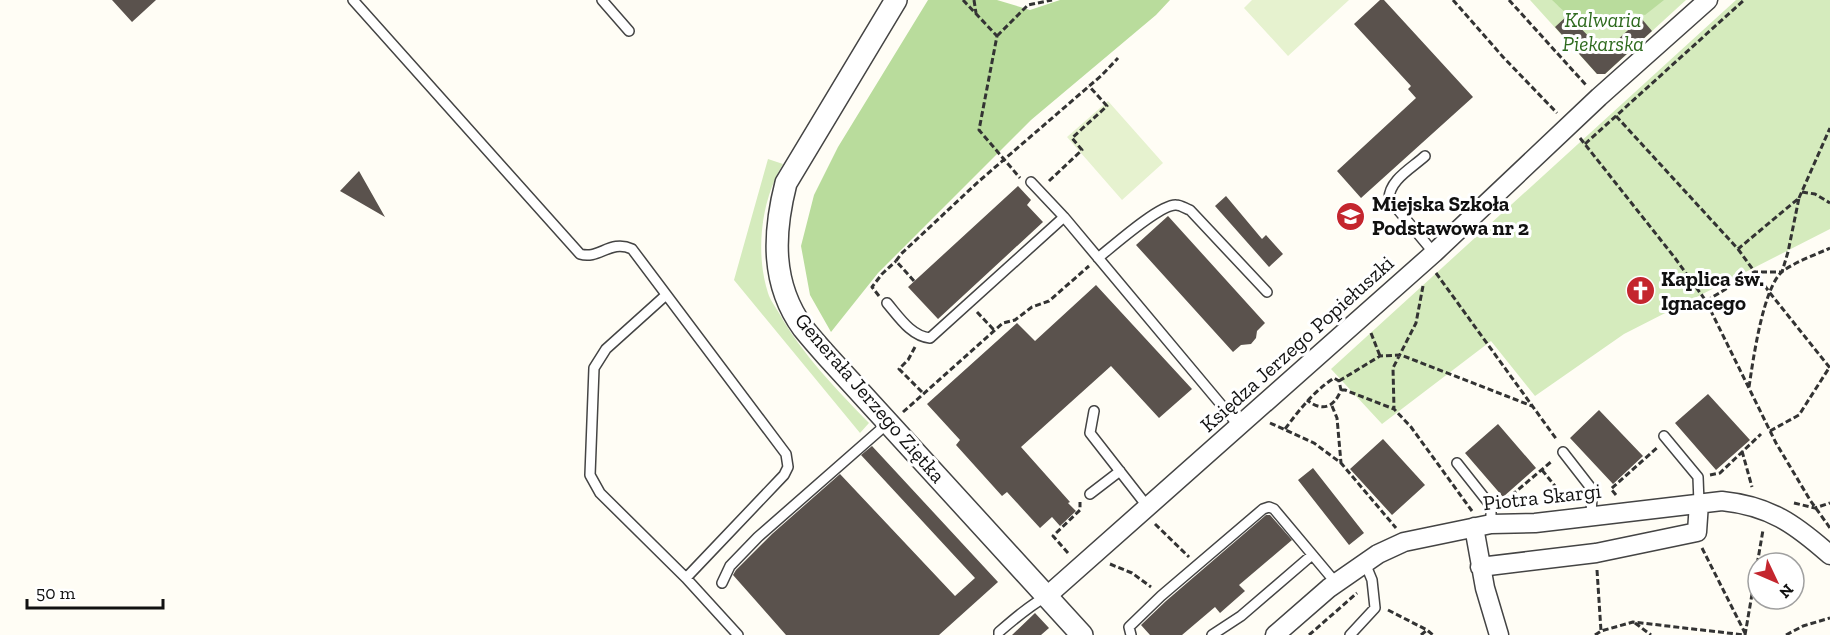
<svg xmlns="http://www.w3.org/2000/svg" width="1830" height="635" font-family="'Zilla Slab',serif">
  <rect width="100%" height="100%" fill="#fffdf5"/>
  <path fill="#d5ebbd" d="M1530,0H1686L1605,74H1597Z
    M1736,0H1830V229L1624,334L1535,396L1491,341L1382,424L1331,369Z
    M768,159L783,164C761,200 755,252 768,293C770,300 775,306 779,313C801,353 837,390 869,423L860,433L734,280Z"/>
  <path fill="#b9dc9c" d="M928,0H997L1030,10L1060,0H1170L1156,15L1031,120L878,273L831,332L810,295L801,246L814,195L838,147Z
    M1552,0H1664L1645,15L1628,12C1622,16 1615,23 1608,26C1586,35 1566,13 1552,0Z"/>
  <path fill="#e6f2cf" d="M1252,0H1349L1288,56L1244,8Z
    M1108,101L1163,163L1122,200L1067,137Z"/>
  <path fill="#5a524d" d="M112,0H156L132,22Z
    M1380,0H1384L1473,97L1361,198L1337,171L1416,98L1408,89L1411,86L1354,24Z
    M1568,15L1595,43L1612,45L1641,18L1652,31L1605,74H1597L1555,27Z
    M359,171L385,217L340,191Z
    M1018,186L1031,200L1027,205L1043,222L938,319L908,287Z
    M1226,196L1262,239L1266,235L1283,254L1269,267L1215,206Z
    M1168,216L1265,323L1257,331L1256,338L1251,344L1241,345L1233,352L1136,245Z
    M1628 288a12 12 0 1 1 24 0a12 12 0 1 1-24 0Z
    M1096,285L1192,389L1159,418L1111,366L1021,447L1070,502L1068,503L1076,511L1060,526L1052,517L1040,528L1007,492L1002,496L956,445L960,440L927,404L1017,323L1035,341Z
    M1708,394L1750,440L1716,470L1675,423Z
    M1599,410L1643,456L1613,484L1570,438Z
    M1498,424L1536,468L1503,497L1465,453Z
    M1383,439L1425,485L1392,515L1350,469Z
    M872,446L998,582L939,635H786L733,575L736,570L772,534L840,474L955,596L975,578L861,455Z
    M1313,468L1364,533L1349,545L1298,480Z
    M1266,515H1270L1292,540L1239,585L1245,591L1220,613L1215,607L1182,635H1150L1141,625L1166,601Z
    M1035,613L1049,628L1041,635H1012Z"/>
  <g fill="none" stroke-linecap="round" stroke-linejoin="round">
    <defs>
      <path id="service" d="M353,0L580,254C599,260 610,239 632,249L786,454L788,467L784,475L686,578
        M602,0L629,31
        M1425,156C1412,168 1389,180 1389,199L1434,253
        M1031,182L1064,217L1239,426
        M1098,258C1113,246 1160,204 1176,205C1181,205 1186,209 1190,210L1267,292
        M666,295L606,349L594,368L590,475L600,493L686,578L738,635
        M887,303C899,317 911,336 930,338L1064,217
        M1094,411L1090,433L1147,506
        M1664,436L1698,477L1699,503
        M1563,452L1591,488L1592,497L1591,515
        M1457,463L1491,506V524
        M1090,494L1120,471
        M722,583L730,566L758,537L888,423
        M999,635V632C1014,619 1029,606 1047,596
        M1131,635L1129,627L1161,596L1263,509L1269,507L1274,509L1336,583
        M1212,635L1241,616L1312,555
        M1350,635L1375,608L1372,580L1365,563"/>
      <path id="minor" d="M1474,527L1485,588L1499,635
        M1480,567L1596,553L1697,532L1699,503
        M1047,596L1434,253L1599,97L1708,0
        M1275,635L1329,588L1378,554L1404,542L1491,524L1535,523L1722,501C1770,506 1795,524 1830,555"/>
      <path id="tertiary" d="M896,0L786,183C773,234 771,284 803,328C811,338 819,347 827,356L1082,635"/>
    </defs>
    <use href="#service" stroke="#444" stroke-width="12"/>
    <use href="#minor" stroke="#444" stroke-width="21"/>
    <use href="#tertiary" stroke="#444" stroke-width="24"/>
    <path stroke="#333" stroke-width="3" stroke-dasharray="6 3" stroke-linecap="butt" d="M963,0L997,36L979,130L1020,178
      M974,0L976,13
      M1453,0L1503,57L1557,113
      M1509,0L1586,85
      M997,36L1028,5L1052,0
      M1616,116L1738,249L1799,198L1788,252L1782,272H1754L1706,301
      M1580,138L1675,258L1706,301L1776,443L1810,500L1830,528
      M1585,144L1744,0
      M1049,181L1082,150L1072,138L1107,106L1089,86
      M1802,192L1815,194L1830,203
      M1799,198L1830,128
      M1738,249L1770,293L1830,368
      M1436,273L1557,440
      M914,281L896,261L901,254L978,182L1102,75L1118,58
      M1423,286L1416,323L1393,368L1394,409L1411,427L1472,511
      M879,296L872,287L882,274L896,261
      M977,312L994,330
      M1371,333L1380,356
      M915,347L908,360L899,369L923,393
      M1339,381L1380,356L1401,355L1532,406
      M1749,387C1753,361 1763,286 1783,271C1797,261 1815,255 1830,248
      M1341,390H1345L1394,409
      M1332,406L1337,418L1341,463
      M903,412L1003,323L1015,320L1032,307L1049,301L1089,266
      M1270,423L1314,443L1341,463L1396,528
      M1285,429C1300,409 1313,392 1334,378L1339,381L1341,390C1334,408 1322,412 1307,400
      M1770,431L1799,415L1829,368
      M1742,451L1752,487
      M1542,470L1567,501
      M1710,475L1720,473L1761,434
      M1513,494L1525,506
      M1616,495L1611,489L1658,447
      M1504,500L1513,494L1552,461
      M1794,503L1815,508L1830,503
      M1155,524L1189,557
      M1702,548L1745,633
      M1068,553L1053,536L1080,510V502
      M1110,564L1132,573L1151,587
      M1597,570L1601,631
      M1388,610L1427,630L1433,635
      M1635,623L1651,635
      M1309,635L1357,593
      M1421,635L1427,630
      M1595,635L1601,631L1633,622L1745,635
      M1745,635L1763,530
      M1786,635L1803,626L1830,618"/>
    <use href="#service" stroke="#fff" stroke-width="9"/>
    <use href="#minor" stroke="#fff" stroke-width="18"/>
    <use href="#tertiary" stroke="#fff" stroke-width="21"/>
  </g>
  <defs>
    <symbol id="school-disc" viewBox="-11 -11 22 22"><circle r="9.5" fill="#c4262e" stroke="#fff"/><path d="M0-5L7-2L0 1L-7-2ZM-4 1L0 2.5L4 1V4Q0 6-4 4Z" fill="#fff"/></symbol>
    <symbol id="church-disc" viewBox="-11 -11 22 22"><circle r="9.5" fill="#c4262e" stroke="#fff"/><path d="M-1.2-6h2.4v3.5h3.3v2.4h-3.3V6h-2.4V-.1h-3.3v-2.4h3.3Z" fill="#fff"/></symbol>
  </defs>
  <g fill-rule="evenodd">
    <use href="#school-disc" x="1334" y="200" width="33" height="33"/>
    <use href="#church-disc" x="1624" y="274" width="33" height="33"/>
  </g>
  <g text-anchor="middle" stroke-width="6" stroke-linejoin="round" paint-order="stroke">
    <g font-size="21" font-style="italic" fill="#2f6b1f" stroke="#fff">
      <text x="1603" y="27">Kalwaria<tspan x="1603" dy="24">Piekarska</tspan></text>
    </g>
    <g font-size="21" font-weight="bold" fill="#111" stroke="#fff" text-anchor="start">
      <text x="1372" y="211">Miejska Szkoła<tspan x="1372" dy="24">Podstawowa nr 2</tspan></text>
      <text x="1661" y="286">Kaplica św.<tspan x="1661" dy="24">Ignacego</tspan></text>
    </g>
    <g font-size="21" fill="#111" stroke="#fff">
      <text transform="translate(1297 344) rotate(-42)" y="7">Księdza Jerzego Popiełuszki</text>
      <text transform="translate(870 398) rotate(49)" y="7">Generała Jerzego Ziętka</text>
      <text transform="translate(1542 497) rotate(-6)" y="7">Piotra Skargi</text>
    </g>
  </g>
  <g transform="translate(1776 581) rotate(134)"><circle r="28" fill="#ffffff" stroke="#a0a0a0" stroke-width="1.5"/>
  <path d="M0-4.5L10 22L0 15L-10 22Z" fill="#c4262e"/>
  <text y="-9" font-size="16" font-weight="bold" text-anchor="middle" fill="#111111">N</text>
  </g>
  <path d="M27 599v9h136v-9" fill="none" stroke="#111111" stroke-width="3"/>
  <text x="36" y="599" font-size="18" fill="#111111" stroke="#ffffff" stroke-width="4.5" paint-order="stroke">50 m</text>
</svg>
